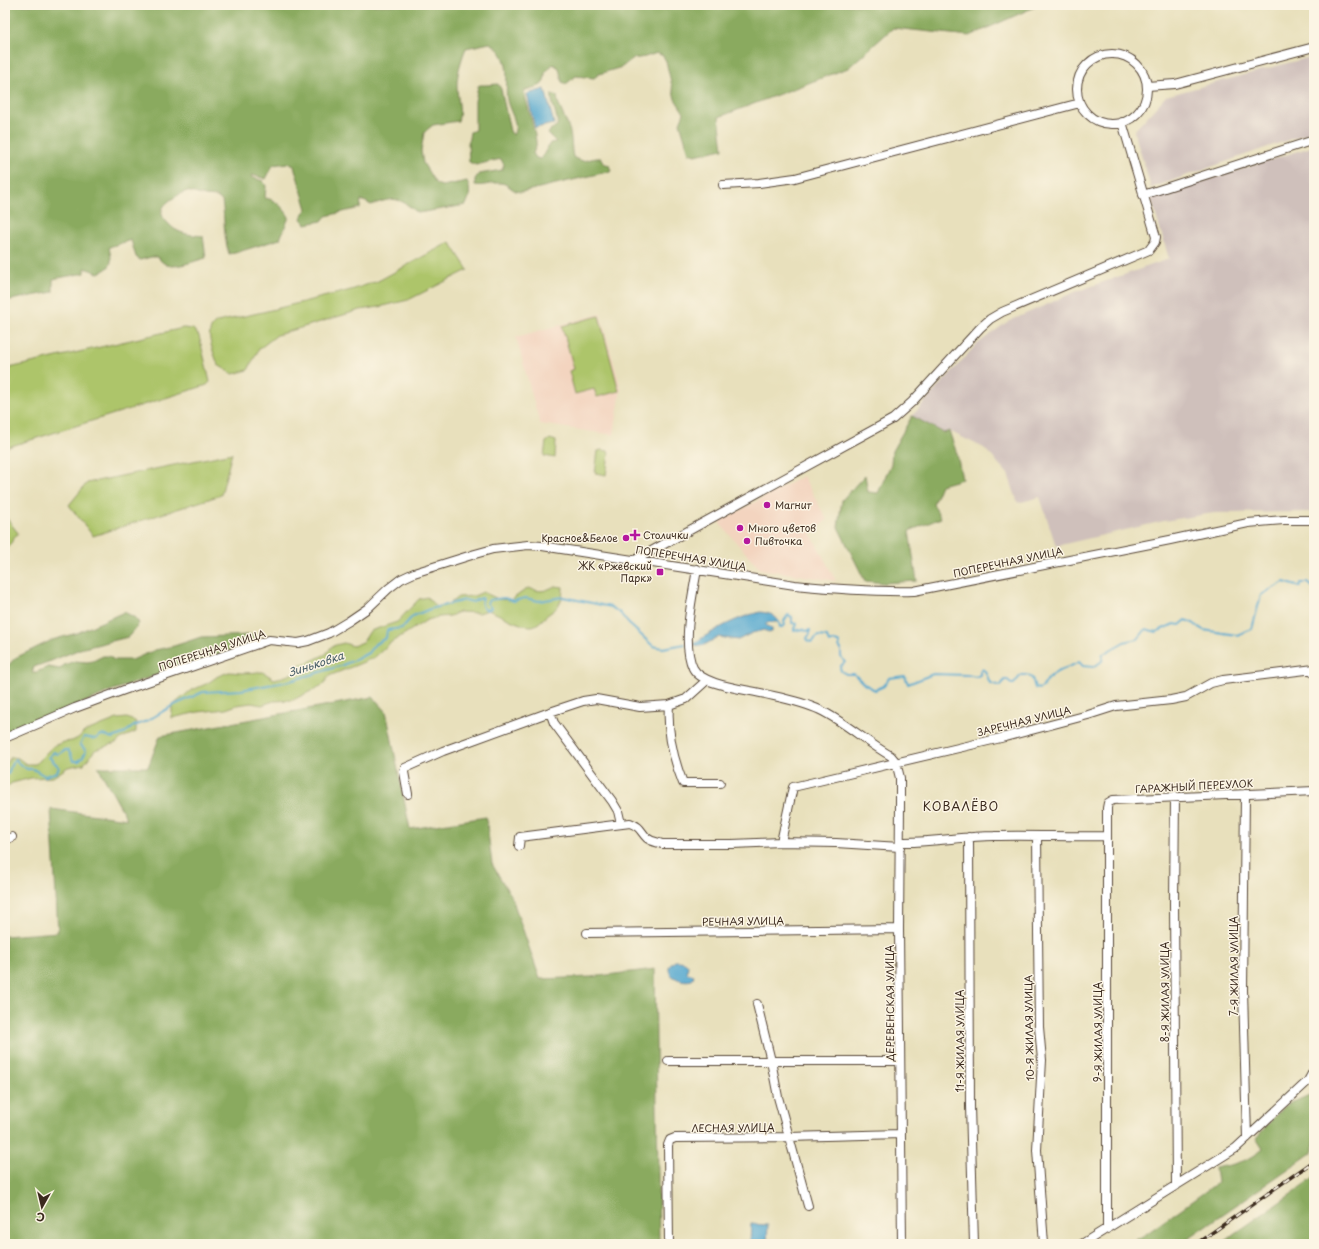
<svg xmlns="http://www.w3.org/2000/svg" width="1319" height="1249" font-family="'Playpen Sans',sans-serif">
  <rect width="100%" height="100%" fill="#fcf5e5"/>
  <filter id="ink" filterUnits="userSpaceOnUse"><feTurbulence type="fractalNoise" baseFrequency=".025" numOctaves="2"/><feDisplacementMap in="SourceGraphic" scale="8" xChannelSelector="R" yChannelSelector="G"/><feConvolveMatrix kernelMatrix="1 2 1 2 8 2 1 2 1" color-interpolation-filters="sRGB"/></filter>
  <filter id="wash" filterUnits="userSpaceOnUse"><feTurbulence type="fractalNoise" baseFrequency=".012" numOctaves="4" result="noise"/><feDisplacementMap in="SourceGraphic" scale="16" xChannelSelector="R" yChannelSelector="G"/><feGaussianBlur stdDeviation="0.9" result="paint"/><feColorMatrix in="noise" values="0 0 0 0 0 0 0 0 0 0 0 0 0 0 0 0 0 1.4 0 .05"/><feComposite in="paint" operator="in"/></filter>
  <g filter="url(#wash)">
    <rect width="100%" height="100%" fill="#e8e0bc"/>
    <path fill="#f3d4bf" d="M600,314L621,389L614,435L540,424L516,337Z
      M803,476L827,520L811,534L836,581L760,569L720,524V521Z"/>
    <path fill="#cfc0bb" d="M1314,56V131L1151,188L1134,131L1166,96Z
      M1314,146V512L1214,513L1164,521L1056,546L1040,497L1018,503L1008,474L984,448L949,431L944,433L912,416L976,345L1007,322L1075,292L1169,259L1151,198Z"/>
    <path fill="#adc56a" stroke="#747844" d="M450,242L468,270L408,300L379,307L360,310L277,335L259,349L248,370L233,374L218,365C214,352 202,330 217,322L263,312L351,290L378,281Z
      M599,316L619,391L597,397L594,389L575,394L569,371L574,369L562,326Z
      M183,328L193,329L199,336L210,382L207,385L5,448V369Z
      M550,439L556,441L555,458L544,456L546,442Z
      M601,450L608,451L609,453L606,475L595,473L598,451Z
      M232,453L221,495L93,536L69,505L87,483Z
      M5,516L18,533L5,551Z
      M555,586L563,587C563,599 560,607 550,613C544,617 539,625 532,626C520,627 500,614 488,610L479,613L459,612L450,616L439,617L427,620L390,643L375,657L364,662L329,676L323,685L293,700L274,701L262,705L251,703L237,705L226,709L198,712L172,718V706L190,691L208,683L218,676L229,672L242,673L263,672L274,679C286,676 295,675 301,664L309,662L326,654L332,646L344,643L353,646L363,642L370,631L397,622L419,599L427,597L436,607L449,604L458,597L474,596L483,592L498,599L511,600L528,588C541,592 543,592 555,586Z
      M127,718L136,722V732L122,738L116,743L95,750L84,764L68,767L53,777L31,778L12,783L5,788V766L11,757L18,758L26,764H36L39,760L53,746L64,742L72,741L78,738L84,732L117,719Z"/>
    <path fill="#8aaa5e" stroke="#626a3e" d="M5,5H1039L970,36L893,28L848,68L719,117L723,149L695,155L689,153L680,123L684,113L675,99L666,61L663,56L657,53L645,57L632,59L622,67L599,74L594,78L576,76L566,84L562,82L559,68L553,64L545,73C545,90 536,85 524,91C526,102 538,139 536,147C535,149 534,151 533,153L536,158L541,159L550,143L556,142L548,134L551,129L557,127C559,115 550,105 552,94L557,96C558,108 567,120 570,132C572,140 571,149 573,157C585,165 589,157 601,158L603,163L609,165L611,171L522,192C511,192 510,184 501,183C492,182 484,187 475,185V179L479,174L502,170L504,165L501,159L476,165L469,162L468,144L470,132L475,130V101L478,86L480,85H486L498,84L501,89L510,131L513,135C520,123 509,112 507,100C505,88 509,74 505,62C503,54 497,47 490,43L466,48C461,60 457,74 457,86C457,98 462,110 458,121L433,125L428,129L424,133L421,151L423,163L436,184L442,186L467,181C471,190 470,196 466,205L418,213C397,196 395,197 371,205L366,202L361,200L360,208L326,216L322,221L306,224L301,219L303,213L307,209L294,166L288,163L273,165L266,179L252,175L251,177L263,181L266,186L265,198C275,199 284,208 289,217L280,239L235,253L229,254C223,236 225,219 222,201L217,197L205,196L187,191C176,196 152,207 166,221C170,225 173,229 178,231C186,235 196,235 203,236L206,258C197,260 176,269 167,265C164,264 160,260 157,257H151L140,260L136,257L131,240L109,247C112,262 114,267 98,273L85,268V273L53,279V292L5,301Z
      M912,416L944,433L949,431L957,454L962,479L941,485L933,504L941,518L909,531L917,581L884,583L865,581L838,527L842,500L865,475L868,492L878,493L891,464L892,451Z
      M124,612L134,617L139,623L136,628L128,637L80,649L51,661L34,667L32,672H37L48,667L60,669L64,665L75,661L87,662L93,661L103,656H109L114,660H132L155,650L174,646L201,637L252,635L255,639L249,644L110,691L90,700L5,733V669L15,658L52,640L77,633Z
      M373,697L386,711L410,829L486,817L492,864L512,898L540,979L591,977L655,969L659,1244H5V936L58,932L51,809L127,819L98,767H148L160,736Z
      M1314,1093V1151L1180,1244H1128L1146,1234L1217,1183L1215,1168C1235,1164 1248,1162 1263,1149L1256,1138L1284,1106Z
      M1314,1178V1244H1220Z"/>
    <path fill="#53a7cf" stroke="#476876" d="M545,89L554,124L535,128L527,94Z
      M760,612C768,613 775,614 779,622H768L765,624L772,629V632L768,633L764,630L752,633L738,640L719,637L704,645L698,646L693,644C714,630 735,618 760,612Z
      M675,961C680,961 685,961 688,965L687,973L694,975L692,980C678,984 659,971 675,961Z
      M751,1224L768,1225L767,1243L750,1242Z"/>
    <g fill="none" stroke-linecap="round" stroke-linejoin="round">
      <path stroke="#53a7cf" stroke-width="2" d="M777,621L779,622L780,627H782L785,625L784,621L788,615L792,617V623L797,624L796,627L794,628V631L803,629L806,631L810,630V634L807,638L808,641L812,642L818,636L827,637L829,643L835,641L840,643L839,647L841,649V657L845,662L840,667L841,671L846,674H854L864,684L875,690L884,686L889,678L905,676L908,684L933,674L967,675L976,677L980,675V672L982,669L985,671L990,683L1001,686L1004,680H1008L1011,684H1014L1021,675H1027L1032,678L1035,688C1044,691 1044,683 1049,678C1057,669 1069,668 1079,662L1083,666L1094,667L1102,661L1103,654L1124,642L1138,639L1146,629L1156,632L1174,624L1180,625L1186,620L1193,623L1203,630L1237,635L1252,629L1261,595L1284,582L1300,587L1301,583H1308L1314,588
        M5,774H8C11,768 10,762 16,759L18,763L27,769H33L45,776L57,772L59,767L49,757L54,752L57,754L61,753L64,750H68L71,755L73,761H79L83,757L86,751L80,744L84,737L96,739L101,735L113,738L123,734L134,726L147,721L172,706L203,692L241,690L290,681L340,666L357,659L368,653L375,644L386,638L387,630L402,628L413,616L430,609L465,600L473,602L476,600L482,598V605L484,609L488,610L491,608L487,603L489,600L504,598L514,601L525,598L539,601L563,597L611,607L620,613L628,623L653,646L663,648L685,644"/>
    </g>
  </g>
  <g filter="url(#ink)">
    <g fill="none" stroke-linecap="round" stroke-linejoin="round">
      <defs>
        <path id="street" d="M1077 89a35 35 0 1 1 70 0a35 35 0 1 1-70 0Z
          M1147,86L1175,84L1314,47
          M723,185L759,183L795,178L1080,103
          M1143,195L1314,140
          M635,560L893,419L912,402L980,328L990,319L1002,312L1149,250L1155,242L1156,237L1122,122
          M697,569C693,595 681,643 693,668C702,686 746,689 765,694C782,698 803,702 820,710C845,722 866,742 891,756L896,762L900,778V804L899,929L902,1244
          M669,705C667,733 673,758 683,783H720
          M550,712L554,723L612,801L618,811L621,824
          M5,738L75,708L124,690L269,640L298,643L308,641L329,633L349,621L368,608L388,589L401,579L414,573L475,554L493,549L528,545L542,546L795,585C835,589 874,592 914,591L1170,540L1248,523L1284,520H1314
          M408,794L404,772L405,768L443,751L550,712L583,701L596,699L640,707L669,705L686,699L707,680
          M1245,794L1243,990L1247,1138
          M1175,797L1174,903L1176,1186
          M1037,836L1039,1027L1042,1060L1037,1150L1044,1244
          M969,837L970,1106L974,1244
          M5,840L12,837
          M781,842L793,787L1005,737L1088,715L1116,706L1171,700L1186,697L1211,683L1223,680L1314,669V673
          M900,842C932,843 963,836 994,836C1032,835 1069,837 1107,836
          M519,846L520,837L630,823C641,827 640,831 647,838C652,842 657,842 662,844H732L781,842L836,843L900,847
          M587,933L899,929
          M757,1004L771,1061L778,1097L808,1206
          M668,1061H900
          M1107,1229V808L1108,803L1113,800L1314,791
          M669,1244L668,1145L670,1140L675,1138L789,1137L901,1134
          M1082,1244L1236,1148L1308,1081L1314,1070"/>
      </defs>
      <use href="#street" stroke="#554536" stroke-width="10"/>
      <use href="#street" stroke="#fff" stroke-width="8"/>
      <defs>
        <path id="rail" d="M1196,1244L1314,1161"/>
      </defs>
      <use href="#rail" stroke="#3b2a1e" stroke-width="3.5"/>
      <use href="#rail" stroke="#fcf5e5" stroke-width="2" stroke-dasharray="6" stroke-linecap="butt"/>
    </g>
  </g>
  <g fill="#b5179e" stroke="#fcf5e5" stroke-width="1.5">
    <circle cx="767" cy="505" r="4"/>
    <circle cx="740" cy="528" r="4"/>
    <path d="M633 529h4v4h4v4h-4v4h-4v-4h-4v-4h4z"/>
    <circle cx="626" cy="538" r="4"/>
    <circle cx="747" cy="541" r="4"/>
    <rect x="656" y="568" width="8" height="8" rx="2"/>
  </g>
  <g text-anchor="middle" stroke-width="3" stroke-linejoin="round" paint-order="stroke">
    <g font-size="10" fill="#3b2a1e" stroke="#fcf5e5" text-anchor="start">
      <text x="775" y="509">Магнит</text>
      <text x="748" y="532">Много цветов</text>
      <text x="643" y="539">Столички</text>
      <text x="618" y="542" text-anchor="end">Красное&amp;Белое</text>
      <text x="755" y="545">Пивточка</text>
      <text x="652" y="570" text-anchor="end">ЖК «Ржевский<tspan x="652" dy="12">Парк»</tspan></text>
    </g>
    <g font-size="10" fill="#3b2a1e" stroke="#fcf5e5">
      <text transform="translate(691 558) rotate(9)" y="4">ПОПЕРЕЧНАЯ УЛИЦА</text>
      <text transform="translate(1008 562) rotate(-12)" y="4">ПОПЕРЕЧНАЯ УЛИЦА</text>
      <text transform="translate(212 650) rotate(-18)" y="4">ПОПЕРЕЧНАЯ УЛИЦА</text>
      <text transform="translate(1024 721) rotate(-14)" y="4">ЗАРЕЧНАЯ УЛИЦА</text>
      <text transform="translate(1194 786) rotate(-3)" y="4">ГАРАЖНЫЙ ПЕРЕУЛОК</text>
      <text transform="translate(743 921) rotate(-1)" y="4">РЕЧНАЯ УЛИЦА</text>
      <text transform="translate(1234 966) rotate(-90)" y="4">7-Я ЖИЛАЯ УЛИЦА</text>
      <text transform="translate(1165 992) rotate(-90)" y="4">8-Я ЖИЛАЯ УЛИЦА</text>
      <text transform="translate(890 1003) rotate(-90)" y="4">ДЕРЕВЕНСКАЯ УЛИЦА</text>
      <text transform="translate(1029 1028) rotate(-91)" y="4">10-Я ЖИЛАЯ УЛИЦА</text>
      <text transform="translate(1098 1032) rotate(-90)" y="4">9-Я ЖИЛАЯ УЛИЦА</text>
      <text transform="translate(960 1041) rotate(-90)" y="4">11-Я ЖИЛАЯ УЛИЦА</text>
      <text x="733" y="1132">ЛЕСНАЯ УЛИЦА</text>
    </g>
    <g font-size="11" font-style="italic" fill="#455c65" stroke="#fcf5e5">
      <text transform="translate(316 664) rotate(-18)" y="4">Зиньковка</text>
    </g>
    <g font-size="12" letter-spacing="1" fill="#3b2a1e" stroke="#fcf5e5">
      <text x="961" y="811">КОВАЛЁВО</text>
    </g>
  </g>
  <rect width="1319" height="1249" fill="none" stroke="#fcf5e5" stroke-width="20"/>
  <g transform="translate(42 1207) rotate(188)" stroke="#fcf5e5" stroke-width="3" paint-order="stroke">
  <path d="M0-3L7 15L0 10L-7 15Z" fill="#3b2a1e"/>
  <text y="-6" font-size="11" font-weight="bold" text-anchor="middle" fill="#3b2a1e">С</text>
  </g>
</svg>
